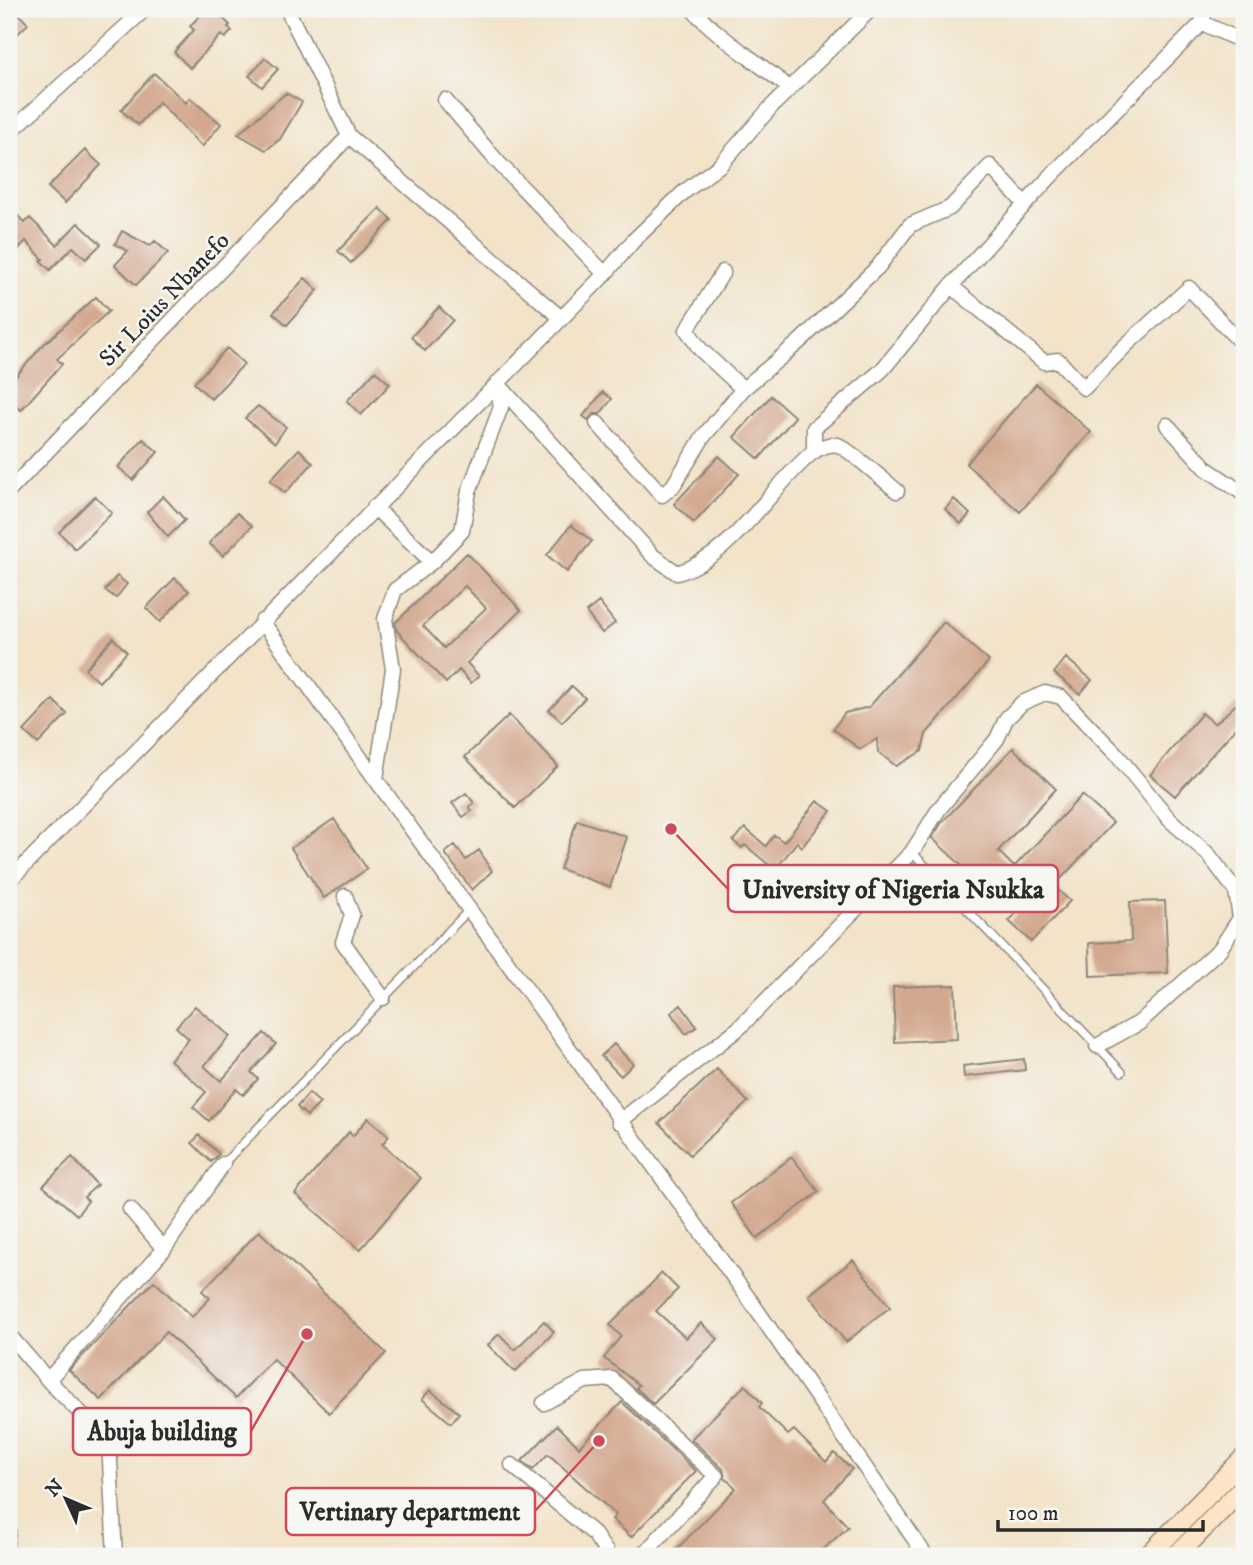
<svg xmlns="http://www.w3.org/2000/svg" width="1253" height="1565" font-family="'IM FELL DW Pica',serif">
  <rect width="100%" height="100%" fill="#f6f6f2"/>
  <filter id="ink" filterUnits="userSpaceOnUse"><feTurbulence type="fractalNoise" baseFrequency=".0143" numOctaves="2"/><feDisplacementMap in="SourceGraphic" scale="14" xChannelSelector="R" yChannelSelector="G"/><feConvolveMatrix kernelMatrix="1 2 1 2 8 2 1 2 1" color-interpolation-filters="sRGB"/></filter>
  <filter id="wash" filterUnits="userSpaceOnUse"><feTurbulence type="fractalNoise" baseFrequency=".00686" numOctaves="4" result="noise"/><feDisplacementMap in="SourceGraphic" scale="28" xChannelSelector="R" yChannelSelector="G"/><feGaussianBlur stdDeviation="1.57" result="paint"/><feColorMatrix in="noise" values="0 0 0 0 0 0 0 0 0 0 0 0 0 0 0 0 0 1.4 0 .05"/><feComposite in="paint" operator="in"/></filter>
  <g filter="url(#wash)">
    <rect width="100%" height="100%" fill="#f2e3c9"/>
    <g id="blocks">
      <path fill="#d3a88f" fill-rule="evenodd" d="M9,9H14L28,24L9,42Z
        M206,9H213L230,25L228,27L232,31L225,38L221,35L190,68L174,52L194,30L190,26Z
        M265,58L278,69L262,87L249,76Z
        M154,73L186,103L190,98L221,124L202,147L159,102L138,125L121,110Z
        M286,93L302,102L280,139L266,150L238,134Z
        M85,150L101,165L65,203L48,187Z
        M380,208L392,220L351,263L338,251Z
        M17,215L25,223L30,218L57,245L78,223L101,244L86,259L73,247L50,270L41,261L43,259L26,241L9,259V223Z
        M122,231L150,246L155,241L168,253L136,285L115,265L128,251L115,244Z
        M305,278L318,290L287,325L273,313Z
        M96,297L109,311L57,359L62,364L21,410L9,400V384L43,345Z
        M439,307L453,320L425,351L411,337Z
        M227,348L244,364L211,399L194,383Z
        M375,371L390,384L361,415L347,401Z
        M1036,384L1091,432L1020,512L966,464Z
        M603,392L612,399L600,414H594L588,420L583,416Z
        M771,396L795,417L759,459L734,437Z
        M258,406L286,427L275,443L245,418Z
        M143,439L158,452L133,480L118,467Z
        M299,449L313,463L285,493L270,480Z
        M719,456L739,474L694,523L674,504Z
        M95,496L112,513L75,549L59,532Z
        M163,496L185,520L168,537L147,512Z
        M954,499L970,514L961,524L945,509Z
        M237,513L252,526L223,556L209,543Z
        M571,525L592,541L567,572L547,555Z
        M467,553L521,610L467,663L479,676L471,683L459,670L446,683L397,631L395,623ZM465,586L486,608L444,648L423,626Z
        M117,576L127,584L116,598L105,590Z
        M175,578L189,591L160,622L146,608Z
        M599,602L615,623L602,633L586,612Z
        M944,622L989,661L926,734L922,751L896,766L878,752L877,739L860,749L833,729L845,713L869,707Z
        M113,638L127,652L99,682L85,669Z
        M1066,658L1092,680L1080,694L1054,673Z
        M572,686L585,698L562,722L549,710Z
        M1244,697V719L1175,796L1150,775L1202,713L1215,724Z
        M53,700L67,714L38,744L24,731Z
        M509,715L558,766L515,808L465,757Z
        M1013,748L1056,789L998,851L1014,867L1082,795L1113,823L1054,886L1070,901L1031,942L1009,921L1020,909L979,871L974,877L932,838L942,822Z
        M466,793L474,803L469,807L472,811L463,817L452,803Z
        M817,801L831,811L802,847L797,842L775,870L745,845L742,848L733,841L745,828L766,846L774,835L784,842Z
        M334,819L367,869L324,898L291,848Z
        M577,820L627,837L610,887L560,869Z
        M455,845L466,860L479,850L492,871L472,890L445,853Z
        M1165,901L1168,973L1090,976L1089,943L1131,941L1130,902Z
        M955,985L957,1039L895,1042L893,987Z
        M681,1005L697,1027L686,1034L671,1013Z
        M195,1006L230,1036L204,1066L221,1081L264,1033L276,1044L251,1072L258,1079L243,1095L236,1089L209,1121L193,1107L206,1092L170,1060L189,1039L176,1027Z
        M614,1044L633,1064L621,1076L601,1056Z
        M1024,1059L1025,1070L964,1077L963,1066Z
        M717,1069L748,1102L690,1155L659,1123Z
        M309,1093L320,1103L307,1116L297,1107Z
        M368,1118L389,1136L382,1144L421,1178L360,1250L295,1194L349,1132L353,1136Z
        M199,1135L219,1154L211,1162L192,1143Z
        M72,1157L97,1185L84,1197L88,1201L77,1215L43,1186Z
        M792,1157L819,1192L757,1238L731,1203Z
        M259,1231L386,1353L329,1413L273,1359L236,1398L166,1332L101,1400L69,1370L154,1281L192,1317L210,1298L202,1291Z
        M853,1260L890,1307L846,1342L809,1295Z
        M662,1273L678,1289L656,1311L686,1338L701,1323L718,1339L653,1404L636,1388L639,1385L604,1358L621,1336L610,1325Z
        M544,1321L554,1332L515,1372L488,1345L499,1334L515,1350Z
        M745,1385L762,1403L759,1407L788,1435L794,1430L826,1462L834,1453L852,1469L824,1500L848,1527L816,1556H670L736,1488L725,1478L723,1469L691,1439Z
        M430,1390L459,1413L451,1423L422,1399Z
        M622,1402L696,1471L631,1537L612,1519L616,1515L548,1454L533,1470L522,1461L557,1425L579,1447Z"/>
    </g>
  </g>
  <g filter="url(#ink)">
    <use href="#blocks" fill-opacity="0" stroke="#8e877a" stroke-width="2"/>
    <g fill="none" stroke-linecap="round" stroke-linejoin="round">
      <defs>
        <path id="lane" d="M912,852L1122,1072
          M223,1164L469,910
          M9,1549L12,1531"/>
        <path id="street" d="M287,9L349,136L561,318
          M692,9C721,40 757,61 789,88
          M1205,9L1202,23L1244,42
          M445,100L496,160L605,274
          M9,133L145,9
          M723,272L687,330L700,349L743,389
          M951,286L1044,362L1058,360L1084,388L1125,346L1189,288L1244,346
          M497,383L653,556L677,573C733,557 770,487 813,452C821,447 829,443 838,445C846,447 887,483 897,491
          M597,423L662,495L673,486L703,437L743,389L799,342L878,267L910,225L950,208L990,166L1025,204
          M1167,425L1207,469L1244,494
          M814,452V428L882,370L951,286L1048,179L1202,23
          M9,491L349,136
          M374,507L432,562L395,590L385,619L393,669L376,779
          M432,562L462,531L469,491L501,407L497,384
          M262,621L752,1303L926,1556
          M9,881L605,274L634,240L684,192L720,165L772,106L871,9
          M345,896L352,915L343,942L383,998
          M619,1122L739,1028L912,852L939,809L997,739L1006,719L1022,703L1045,693L1061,697L1117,755L1169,819L1209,855L1236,891L1240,918L1220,949L1139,1023L1097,1046
          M130,1209L164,1249L223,1164
          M9,1335L48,1380L109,1442L115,1556
          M48,1380L164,1249
          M544,1403L585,1381L612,1379L716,1476L642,1556
          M512,1465L594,1534L609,1556"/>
        <path id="secondary" d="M1148,1556L1244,1458
          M1176,1556L1244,1487"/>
      </defs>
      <use href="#lane" stroke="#8e877a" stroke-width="10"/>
      <use href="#street" stroke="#8e877a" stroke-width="17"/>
      <use href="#secondary" stroke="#8e877a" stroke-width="22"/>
      <use href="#lane" stroke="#fff" stroke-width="7"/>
      <use href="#street" stroke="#fff" stroke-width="14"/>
      <use href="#secondary" stroke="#fee4c6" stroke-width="19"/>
    </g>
  </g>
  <g text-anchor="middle" stroke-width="5" stroke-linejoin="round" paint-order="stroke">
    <g font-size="24" fill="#2b2b2b" stroke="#f6f6f2">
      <text transform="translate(164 299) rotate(-46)" y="8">Sir Loius Nbanefo</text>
    </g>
  </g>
  <path fill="none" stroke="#d1495b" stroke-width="2.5" d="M671 829L728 889M307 1334L251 1431M599 1441L535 1511"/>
  <g fill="#d1495b" stroke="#f6f6f2" stroke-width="2.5">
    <circle cx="671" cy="829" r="7"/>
    <circle cx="307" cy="1334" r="7"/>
    <circle cx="599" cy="1441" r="7"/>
  </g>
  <g fill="#f6f6f2" stroke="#d1495b" stroke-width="2.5">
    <rect x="728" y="865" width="330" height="47" rx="7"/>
    <rect x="73" y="1408" width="178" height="47" rx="7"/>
    <rect x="286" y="1488" width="249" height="47" rx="7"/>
  </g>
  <g font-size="26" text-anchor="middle" font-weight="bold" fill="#2b2b2b">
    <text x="893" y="898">University of Nigeria Nsukka</text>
    <text x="162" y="1440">Abuja building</text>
    <text x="410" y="1520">Vertinary department</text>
  </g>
  <rect width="1253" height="1565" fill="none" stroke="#f6f6f2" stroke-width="35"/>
  <g transform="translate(66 1499) rotate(314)" stroke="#f6f6f2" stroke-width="5" paint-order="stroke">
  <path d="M0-5L12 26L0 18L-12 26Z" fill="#2b2b2b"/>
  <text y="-10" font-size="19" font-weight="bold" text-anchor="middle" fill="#2b2b2b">N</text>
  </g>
  <path d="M998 1520v10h205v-10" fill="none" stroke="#2b2b2b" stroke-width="3.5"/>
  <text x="1008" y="1520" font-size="21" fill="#2b2b2b" stroke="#f6f6f2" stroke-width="5" paint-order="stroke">100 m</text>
</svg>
